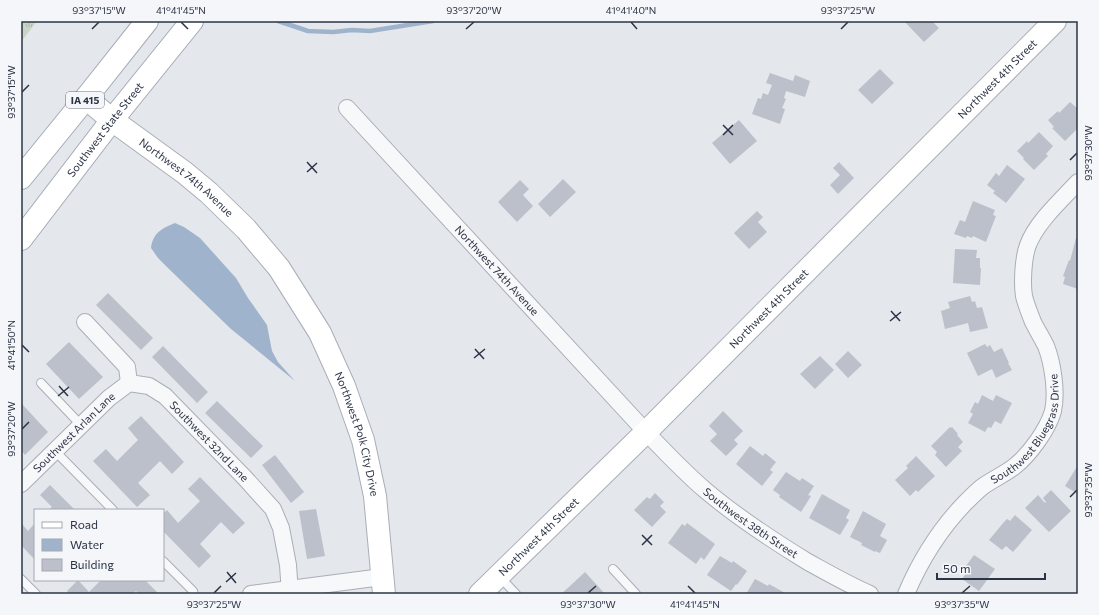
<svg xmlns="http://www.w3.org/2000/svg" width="1099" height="615" font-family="Commissioner,sans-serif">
  <defs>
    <pattern id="park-tufts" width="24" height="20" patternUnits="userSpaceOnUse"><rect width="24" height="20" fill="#c9d6c5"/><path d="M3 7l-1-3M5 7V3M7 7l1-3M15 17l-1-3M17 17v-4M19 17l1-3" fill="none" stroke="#adb8ab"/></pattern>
  </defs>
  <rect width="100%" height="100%" fill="#e4e7ec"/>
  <path fill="url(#park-tufts)" d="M21,21H37L21,42Z"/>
  <path fill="#9fb4cc" d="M175,223L184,227L200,238L236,278L248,298L267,325L272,351L278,362L295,381L231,329L169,269L158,258L151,248C153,233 162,228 175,223Z"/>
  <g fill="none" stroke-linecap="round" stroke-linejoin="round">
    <path stroke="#9fb4cc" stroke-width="4.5" d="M278,21L308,31L333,32L352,30L370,31L433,21"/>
  </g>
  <path fill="#bbc0ca" d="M904,21H932L939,28L924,42Z
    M880,69L894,83L872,104L858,90Z
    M770,73L793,81L795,75L810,81L805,97L786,91L784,98L786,99L782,108L785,109L780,124L752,114L758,98L761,99L763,93L768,95L772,85L766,83Z
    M1070,102L1078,109V128L1065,141L1052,128L1054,127L1048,120L1058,111L1059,113Z
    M739,120L757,141L730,164L712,143Z
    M1039,132L1053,146L1046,154L1048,156L1034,170L1023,159L1024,158L1017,151L1027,141L1028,143Z
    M839,162L854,178L838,194L830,185L840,175L833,168Z
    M1007,165L1025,179L1006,203L993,193L995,191L987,185L996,173L999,176Z
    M563,179L576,192L550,217L538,204Z
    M520,180L529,189L523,195L533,206L517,222L498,202Z
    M973,201L995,210L993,215L996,216L986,242L973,236L972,238L967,236L966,238L954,234L960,220L965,222Z
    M757,211L763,217L758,222L767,232L749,249L734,233Z
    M1076,238L1078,239V289L1063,284L1065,277L1063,276L1069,260L1070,261Z
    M955,249L977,250L976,258H980V268H981L980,285L953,283Z
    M108,293L153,338L141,350L96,305Z
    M970,296L972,302L975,301L977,308L982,307L988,328L970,332L968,323L945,329L941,311L950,308L948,302Z
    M69,342L103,377L79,399L46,364Z
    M985,344L987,347L990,345L994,352L1002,348L1009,363H1008L1012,370L996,378L992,369L978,376L967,353Z
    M163,346L208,392L197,403L152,357Z
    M848,351L862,365L848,378L835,364Z
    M820,356L834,370L815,389L800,374Z
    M982,395L993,401L996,395L1012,403L1001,424L995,421L991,428L988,427L985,432L968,423L973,414L970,412L975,402L978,404Z
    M217,401L263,446L251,458L205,413Z
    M21,403L48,432L25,455L21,450Z
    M723,411L743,431L734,440L738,444L726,456L710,441L717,434L709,426Z
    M141,416L184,462L172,474L160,461L138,483L150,495L137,507L93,461L106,449L117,461L138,440L128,428Z
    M950,427L951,428L952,427L958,434L957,435L963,442L958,447L962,451L946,467L935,455L937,452L931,446Z
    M750,446L763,456L765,453L776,462L770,470L773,472L762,486L736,464Z
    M275,455L304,492L291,503L262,465Z
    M916,456L935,476L918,492L916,490L910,496L895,480L908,468L906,466Z
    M1078,465V494L1065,486Z
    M786,472L800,481L802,478L814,486L808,495L811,496L801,512L779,497L780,495L773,490Z
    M200,477L245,523L233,534L221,522L200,544L211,556L199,568L163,531V514L167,510L178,523L200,501L188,489Z
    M50,485L75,510H48L52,507L40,495Z
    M1051,490L1071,511L1049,532L1025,508L1038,495L1045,503L1046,502L1043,498Z
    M655,493L664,502L660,506L666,512L652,527L634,510L647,497L650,499Z
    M822,494L850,510L846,518L849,520L840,535L809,518Z
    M316,509L325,556L307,559L299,511Z
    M863,511L886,524L880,536L887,540L880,553L875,551V552L861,545L862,543L850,537Z
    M1015,515L1032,530L1013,552L1006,546L1002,550L989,540L1004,522L1007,519L1010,521Z
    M21,523L28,531L35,523V560L21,545Z
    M687,523L715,544L704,560L701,557L696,564L668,543L682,524L685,526Z
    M974,555L995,569L979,591L962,579L967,572L963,570Z
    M720,556L732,563L733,561L747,571L737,585L736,584L731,591L707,575Z
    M585,572L605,594H561L570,586Z
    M755,579L768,586L769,584L785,593V594H746Z
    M78,580L89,592L101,580H145L157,592L156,594H139L136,591L132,594H70L67,591Z"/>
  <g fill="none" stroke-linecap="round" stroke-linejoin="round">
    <defs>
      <path id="lane" d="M41,383L81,425
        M55,451L113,510
        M163,561L193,591L194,594
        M613,569L636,594
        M499,576L516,594
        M21,579L36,594"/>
      <g id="street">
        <path id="s1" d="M347,108L646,432C665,452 684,472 705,490C737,517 772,540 808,562C828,573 849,585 870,594"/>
        <path id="s2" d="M85,322L127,367L129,383L149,386L165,396L244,477L273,509L281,528L288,565L290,594"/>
        <path id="s3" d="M21,484L109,398L129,383"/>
        <path d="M251,594L382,577"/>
        <path id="s4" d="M906,594C920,561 940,529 965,503C970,498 976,492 982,487C993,479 1005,474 1015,466C1030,454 1048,429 1053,411C1057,393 1053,364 1046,346C1042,338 1037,330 1033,322C1030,314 1026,305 1024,296C1022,284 1023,258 1028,245C1036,223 1061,200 1078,182"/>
      </g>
      <g id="secondary">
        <path id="s5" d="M86,98L112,120L185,173L209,193L246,229L279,268L320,333L344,386L363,440L375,496L384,594"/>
        <path id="s6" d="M480,594L646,432L1055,21"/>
      </g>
      <g id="primary">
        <path d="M21,178L86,98L147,21"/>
        <path id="s7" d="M21,239L112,120L192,21"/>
      </g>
    </defs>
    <use href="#lane" stroke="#a9aeb7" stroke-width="10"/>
    <use href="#street" stroke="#a9aeb7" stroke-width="18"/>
    <use href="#secondary" stroke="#a9aeb7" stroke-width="24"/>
    <use href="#primary" stroke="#a3abb8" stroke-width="24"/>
    <use href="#lane" stroke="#f7f8fa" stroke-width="8"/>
    <use href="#street" stroke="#f7f8fa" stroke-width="16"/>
    <use href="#secondary" stroke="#fff" stroke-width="22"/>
    <use href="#primary" stroke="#fff" stroke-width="22"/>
  </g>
  <path fill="none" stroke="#2b3445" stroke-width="1.5" d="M181,22L188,29M631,22L637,29M92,29L99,22M466,29L474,22M841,29L848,22M22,92L29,85M723,125L733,135M723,135L733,125M1070,160L1077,153M307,162L317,173M307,172L317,163M891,311L900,321M890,321L901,312M22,345L29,352M475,349L484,359M474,358L485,349M59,386L68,396M58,396L69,387M22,429L29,422M1070,497L1077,490M642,535L652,545M642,545L652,535M227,572L236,583M226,582L236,573M688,586L695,593M214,593L221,586M588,593L596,586M962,593L970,586"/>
  <g text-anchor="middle" stroke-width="4" stroke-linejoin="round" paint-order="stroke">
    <rect fill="#f4f6f9" stroke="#676e7b" stroke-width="1" x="66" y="92" width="38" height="16" rx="3"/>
    <g font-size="10" font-weight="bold" fill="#2b3445">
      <text x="85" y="104">IA 415</text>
    </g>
    <g font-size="11" fill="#2b3445" stroke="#f4f6f9">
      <text dy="4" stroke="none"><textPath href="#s6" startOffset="730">Northwest 4th Street</textPath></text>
      <text dy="4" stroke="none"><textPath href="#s7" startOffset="138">Southwest State Street</textPath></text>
      <text dy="4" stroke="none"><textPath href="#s5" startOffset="128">Northwest 74th Avenue</textPath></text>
      <text dy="4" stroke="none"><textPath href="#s1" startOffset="221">Northwest 74th Avenue</textPath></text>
      <text dy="4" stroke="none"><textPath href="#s6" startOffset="406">Northwest 4th Street</textPath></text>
      <text dy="4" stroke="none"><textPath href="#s4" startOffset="210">Southwest Bluegrass Drive</textPath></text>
      <text dy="4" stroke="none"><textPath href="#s3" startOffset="74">Southwest Arlan Lane</textPath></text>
      <text dy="4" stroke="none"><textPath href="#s5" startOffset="443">Northwest Polk City Drive</textPath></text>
      <text dy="4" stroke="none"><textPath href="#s2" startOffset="180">Southwest 32nd Lane</textPath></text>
      <text dy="4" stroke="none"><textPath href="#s1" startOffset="580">Southwest 38th Street</textPath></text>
      <text dy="4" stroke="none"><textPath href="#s6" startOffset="82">Northwest 4th Street</textPath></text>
    </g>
  </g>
  <rect width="1099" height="615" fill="none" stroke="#f4f6f9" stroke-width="44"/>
  <rect x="34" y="509" width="130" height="72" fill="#f4f6f9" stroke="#a4a8b1"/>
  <rect x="42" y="522" width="20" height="6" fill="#ffffff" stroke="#a4a8b1"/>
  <text x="70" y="529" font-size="12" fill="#2b3445">Road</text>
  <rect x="42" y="539" width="20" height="12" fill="#9fb4cc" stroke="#a4a8b1"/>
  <text x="70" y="549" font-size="12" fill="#2b3445">Water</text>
  <rect x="42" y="559" width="20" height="12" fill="#bbc0ca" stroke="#a4a8b1"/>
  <text x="70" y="569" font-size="12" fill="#2b3445">Building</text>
  <path d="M937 573v6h108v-6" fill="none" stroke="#2b3445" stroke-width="2"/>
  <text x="943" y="573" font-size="12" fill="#2b3445" stroke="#f4f6f9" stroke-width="3" paint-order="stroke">50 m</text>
  <rect x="22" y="22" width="1055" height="571" fill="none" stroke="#2b3445" stroke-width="1.5"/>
  <g font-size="10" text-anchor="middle" fill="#2b3445">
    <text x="99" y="14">93°37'15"W</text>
    <text x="181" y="14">41°41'45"N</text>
    <text x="474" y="14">93°37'20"W</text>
    <text x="631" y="14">41°41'40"N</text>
    <text x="848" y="14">93°37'25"W</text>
    <text transform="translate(11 92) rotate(-90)" y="4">93°37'15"W</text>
    <text transform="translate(1088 153) rotate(-90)" y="4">93°37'30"W</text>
    <text transform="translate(11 345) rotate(-90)" y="4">41°41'50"N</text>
    <text transform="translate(11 429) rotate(-90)" y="4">93°37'20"W</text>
    <text transform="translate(1088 490) rotate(-90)" y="4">93°37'35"W</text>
    <text x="214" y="608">93°37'25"W</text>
    <text x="588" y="608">93°37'30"W</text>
    <text x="695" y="608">41°41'45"N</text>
    <text x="962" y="608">93°37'35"W</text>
  </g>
</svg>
